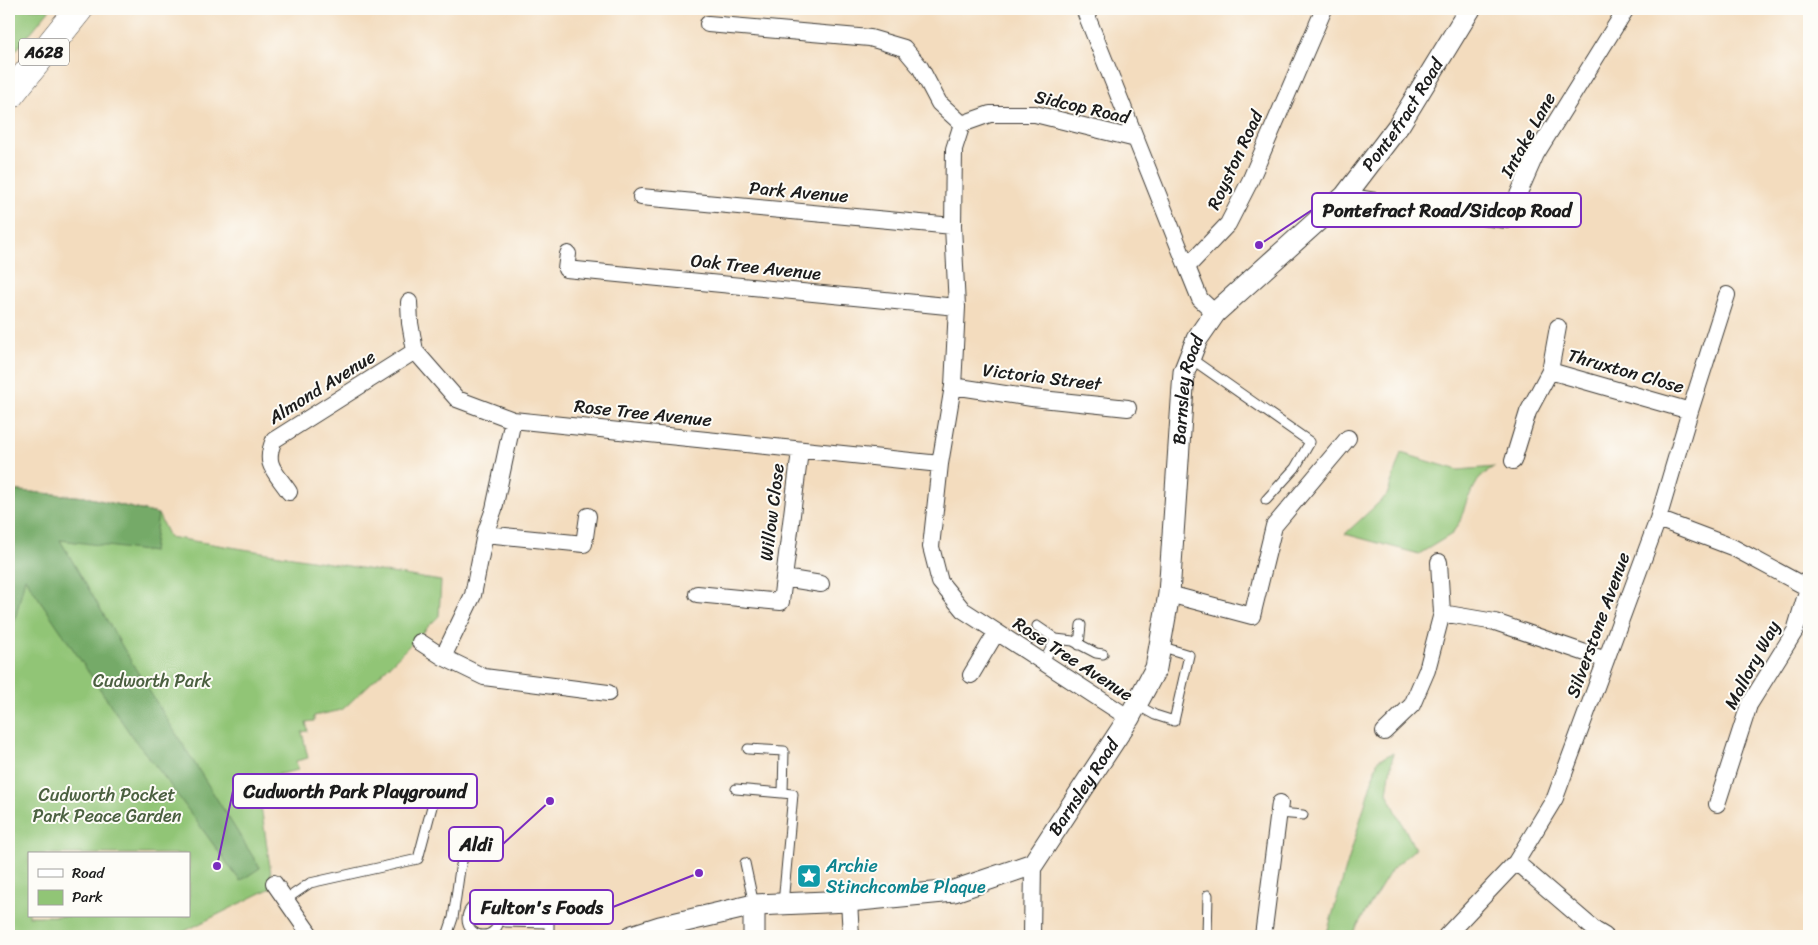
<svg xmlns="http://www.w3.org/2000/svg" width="1818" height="945" font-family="Sriracha,sans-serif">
  <rect width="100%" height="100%" fill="#fdfcf7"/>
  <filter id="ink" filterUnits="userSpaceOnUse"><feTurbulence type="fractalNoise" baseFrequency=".02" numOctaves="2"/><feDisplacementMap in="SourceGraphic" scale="10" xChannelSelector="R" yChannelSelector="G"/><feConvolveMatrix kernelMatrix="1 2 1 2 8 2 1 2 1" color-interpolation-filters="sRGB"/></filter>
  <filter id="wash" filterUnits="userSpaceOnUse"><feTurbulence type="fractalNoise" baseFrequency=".0096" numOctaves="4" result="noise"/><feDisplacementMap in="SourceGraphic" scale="20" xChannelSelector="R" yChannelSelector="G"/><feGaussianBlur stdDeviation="1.12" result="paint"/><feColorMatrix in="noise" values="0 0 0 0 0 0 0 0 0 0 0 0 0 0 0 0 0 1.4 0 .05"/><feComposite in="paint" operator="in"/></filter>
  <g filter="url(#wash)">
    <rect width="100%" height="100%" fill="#f3dcbe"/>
    <path fill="#91c576" stroke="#567049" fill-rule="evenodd" d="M9,9H50L9,59Z
      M1401,453L1458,470L1495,467L1480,477L1467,500L1460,521L1452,534L1419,554L1345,534L1387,495Z
      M9,490L86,497L158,514L169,537L441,581L439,616L388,667L342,710L314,716V721L306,722L308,731L302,732L308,758L296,761L298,770L257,779L273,887L175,936H9ZM29,854H189V916H29Z
      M1393,753L1387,793L1415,849L1392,869L1351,936H1326L1378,760Z"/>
    <path fill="#74aa67" stroke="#486342" d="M9,490L86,497L158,514L153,552L60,540L135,668L260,868L240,881L162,774L133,738L25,578L9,645Z"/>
  </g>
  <g filter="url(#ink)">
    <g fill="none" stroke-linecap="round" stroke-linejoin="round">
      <defs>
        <path id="service" d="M1190,358L1310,442L1295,468L1266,500
          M1037,626L1056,639
          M1079,645L1081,625
          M1043,663L1056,639L1073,641L1096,653L1103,654
          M1137,705L1155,715L1174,721L1189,655L1160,646
          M748,749L784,751L783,793
          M736,789L793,794L783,904
          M1279,813L1303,815
          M745,863L754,905
          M285,900L310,883L418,859L434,799
          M467 919a16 16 0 1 1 32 0a16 16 0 1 1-32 0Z
          M499,919L506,922L549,923V936
          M447,936L453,918L460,869L467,843L482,845
          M1207,936L1208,895"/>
        <path id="minor" d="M1084,9L1187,267
          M708,24L870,38L904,48L920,67L939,103L962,124
          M962,124L954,149L953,226L957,307L953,386L940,464L931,547L940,582L963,610L1129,718
          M962,124L990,114H1035L1136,139
          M1345,196L1447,213L1507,220L1536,154L1626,9
          M641,197L953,226
          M568,254L566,269L957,307
          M409,302L410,323L415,351L457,399L513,420L940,464
          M1215,313L1200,299L1187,267L1228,224L1250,181L1324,9
          M1550,371L1558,327
          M953,386L1032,398L1128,408
          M1513,461L1528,412L1550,371L1690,411
          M289,492C275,471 263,465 274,440L415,351
          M1658,519L1732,547L1808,588L1795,631L1749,705L1717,804
          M485,534L584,544L588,516
          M784,578L821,584
          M697,594L781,602L800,451
          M1169,594L1252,616L1274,526L1348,438
          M1442,613L1495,622L1606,660
          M420,642L443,657L484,677L608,693
          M443,657L473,595L485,534L494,509L513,420
          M971,675L996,633
          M1384,732L1412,705L1427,670L1442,613L1439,562
          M1516,862L1595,930L1605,936
          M274,883L311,936
          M849,901L851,936
          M1032,936L1033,864
          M1263,936L1280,803
          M1446,936L1516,862L1555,798L1658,519L1690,411L1727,295"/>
        <g id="tertiary">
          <path d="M754,905V936"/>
          <path id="s1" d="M632,936L660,927L754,905L849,901L954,891L1033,864L1129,718L1156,668L1169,594L1184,372L1197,339L1215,313L1345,196L1399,125L1470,9"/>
        </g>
        <path id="trunk" d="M9,96L79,9"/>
      </defs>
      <use href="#service" stroke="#3c3934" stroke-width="11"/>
      <use href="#minor" stroke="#3c3934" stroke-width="18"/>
      <use href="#tertiary" stroke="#3c3934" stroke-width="23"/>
      <use href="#trunk" stroke="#3c3934" stroke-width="29"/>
      <use href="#service" stroke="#fff" stroke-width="9"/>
      <use href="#minor" stroke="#fff" stroke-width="16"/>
      <use href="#tertiary" stroke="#fff" stroke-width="21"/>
      <use href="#trunk" stroke="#fff" stroke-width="28"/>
    </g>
  </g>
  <defs>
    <symbol id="sight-square" viewBox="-11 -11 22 22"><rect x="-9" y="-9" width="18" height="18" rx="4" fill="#0f9aa8" stroke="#fdfcf7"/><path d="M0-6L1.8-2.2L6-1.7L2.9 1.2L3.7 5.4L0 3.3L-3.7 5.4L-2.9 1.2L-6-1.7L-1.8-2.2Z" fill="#fff"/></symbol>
  </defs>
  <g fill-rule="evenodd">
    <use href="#sight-square" x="795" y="862" width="28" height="28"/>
  </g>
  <g text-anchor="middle" stroke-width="4" stroke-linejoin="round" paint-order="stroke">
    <rect fill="#fdfcf7" stroke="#605f5e" stroke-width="1" x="19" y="38.5" width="50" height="27" rx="4"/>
    <g font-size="16" font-weight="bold" fill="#1c1c1c">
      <text x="44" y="58">A628</text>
    </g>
    <g font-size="18" fill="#1c1c1c" stroke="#fdfcf7">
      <text transform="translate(1082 107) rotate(13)" y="6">Sidcop Road</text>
      <text dy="6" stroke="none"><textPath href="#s1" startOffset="1281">Pontefract Road</textPath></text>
      <text transform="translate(1528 135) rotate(-61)" y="6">Intake Lane</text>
      <text transform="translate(1235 160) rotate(-65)" y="6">Royston Road</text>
      <text transform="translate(799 192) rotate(5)" y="6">Park Avenue</text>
      <text transform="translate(756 267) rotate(6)" y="6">Oak Tree Avenue</text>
      <text transform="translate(1626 371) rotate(16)" y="6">Thruxton Close</text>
      <text transform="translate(1042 377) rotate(7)" y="6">Victoria Street</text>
      <text transform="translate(322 387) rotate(-32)" y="6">Almond Avenue</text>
      <text dy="6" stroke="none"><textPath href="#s1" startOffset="922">Barnsley Road</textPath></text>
      <text transform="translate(643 413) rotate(6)" y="6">Rose Tree Avenue</text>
      <text transform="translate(772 512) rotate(-83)" y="6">Willow Close</text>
      <text transform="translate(1598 625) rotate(-70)" y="6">Silverstone Avenue</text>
      <text transform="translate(1073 659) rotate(33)" y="6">Rose Tree Avenue</text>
      <text transform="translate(1752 665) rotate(-62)" y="6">Mallory Way</text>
      <text dy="6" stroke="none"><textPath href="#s1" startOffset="502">Barnsley Road</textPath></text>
    </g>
    <g font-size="18" fill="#4b6040" stroke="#fdfcf7">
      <text x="152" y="687">Cudworth Park</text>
      <text x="107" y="801">Cudworth Pocket<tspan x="107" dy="21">Park Peace Garden</tspan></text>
    </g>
    <g font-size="18" fill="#0d838f" stroke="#fdfcf7" text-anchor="start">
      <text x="826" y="872">Archie<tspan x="826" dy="21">Stinchcombe Plaque</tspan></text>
    </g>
  </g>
  <path fill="none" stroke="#7b2cbf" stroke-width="2" d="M1259 245L1312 210M217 866L233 791M550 801L503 844M699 873L613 907"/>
  <g fill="#7b2cbf" stroke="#fdfcf7" stroke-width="2">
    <circle cx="1259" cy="245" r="5"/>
    <circle cx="217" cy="866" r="5"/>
    <circle cx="550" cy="801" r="5"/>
    <circle cx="699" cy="873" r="5"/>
  </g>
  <g fill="#fdfcf7" stroke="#7b2cbf" stroke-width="2">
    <rect x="1312" y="193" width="269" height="34" rx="5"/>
    <rect x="233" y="774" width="244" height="34" rx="5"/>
    <rect x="449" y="827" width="54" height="34" rx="5"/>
    <rect x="470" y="890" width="143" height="34" rx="5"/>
  </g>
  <g font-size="19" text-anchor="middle" font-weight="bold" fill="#1c1c1c">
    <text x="1447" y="217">Pontefract Road/Sidcop Road</text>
    <text x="355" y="798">Cudworth Park Playground</text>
    <text x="476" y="851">Aldi</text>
    <text x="542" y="914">Fulton's Foods</text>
  </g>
  <rect width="1818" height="945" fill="none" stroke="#fdfcf7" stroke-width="30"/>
  <rect x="28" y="852" width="162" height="65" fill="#fdfcf7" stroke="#a3a29f"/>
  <rect x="38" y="869" width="25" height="8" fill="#ffffff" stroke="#a3a29f"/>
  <text x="72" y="878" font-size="15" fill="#1c1c1c">Road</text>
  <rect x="38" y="890" width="25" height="15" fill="#91c576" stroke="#a3a29f"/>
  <text x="72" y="902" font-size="15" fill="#1c1c1c">Park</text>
</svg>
